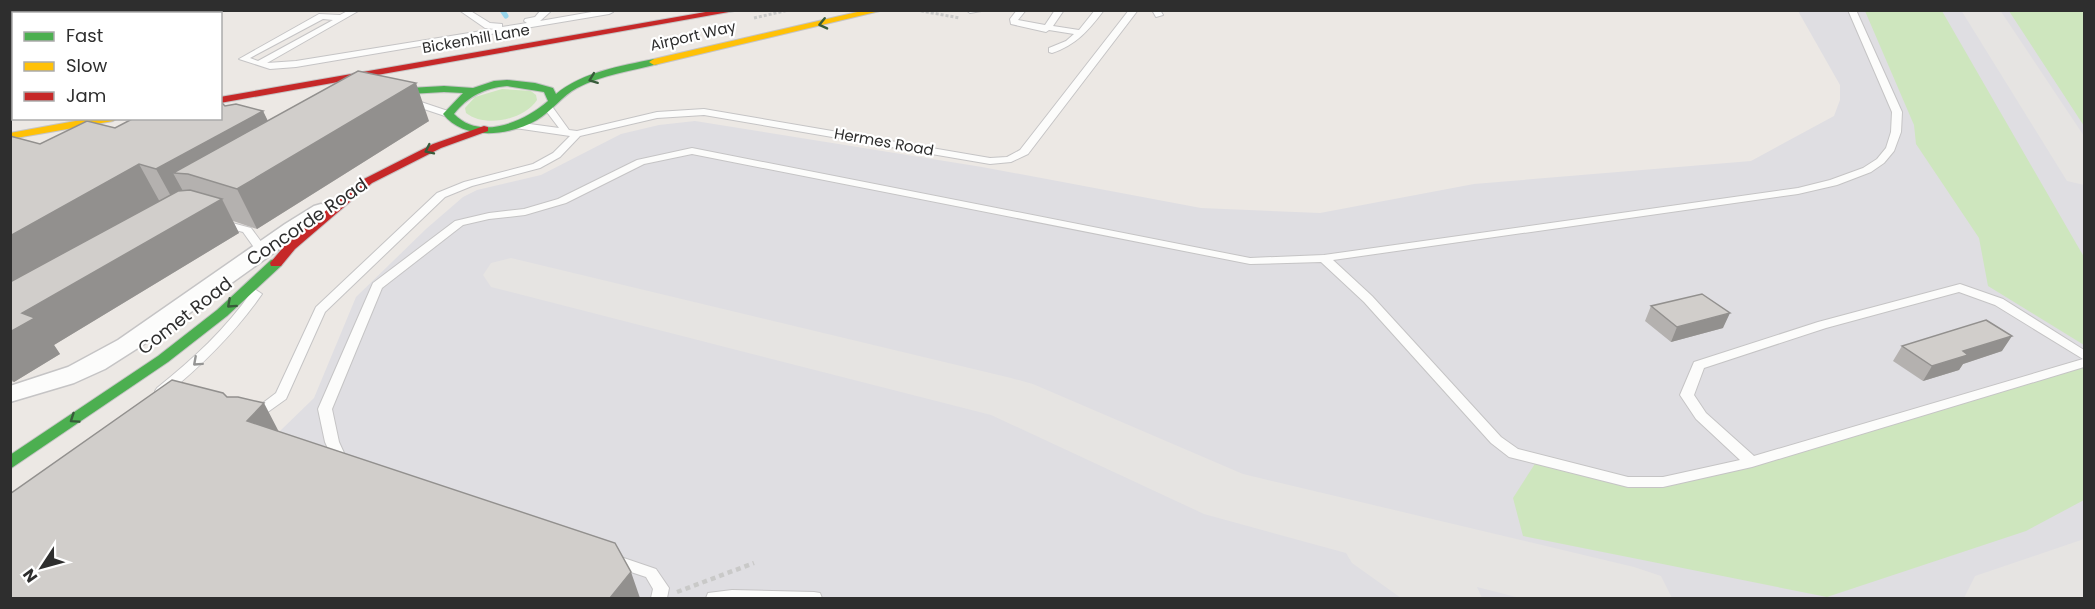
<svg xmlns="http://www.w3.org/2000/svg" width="2095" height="609" font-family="Poppins,sans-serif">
  <rect width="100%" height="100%" fill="#ece8e4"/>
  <path fill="#dfdee2" d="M1798,11H2084V598H11L10,539L280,431L314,398L356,297L426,229L463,197L477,190L541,175L621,134L659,125L695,121L982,167L1201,208L1320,213L1474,184L1751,161L1834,116L1840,100V85Z"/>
  <path fill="#cee6be" d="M1865,11H1942L2084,257V345L1988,286L1979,238L1916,144L1914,125Z
    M2009,11H2084V126Z
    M502,89L531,91L536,95L537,100C524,120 485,128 466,113L465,108L475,97Z
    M2084,363V500L2026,531L1827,597L1523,536L1513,498L1538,459L1628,482H1663L1752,462Z"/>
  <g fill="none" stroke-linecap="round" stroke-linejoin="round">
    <path stroke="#99d6ec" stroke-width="5" d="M502,10L506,16"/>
    <path fill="#e6e4e2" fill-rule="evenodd" d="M1961,10H2000L2084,136V185L2067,181Z
      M511,258L1011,378L1033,384L1243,474L1634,567L1661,576L1672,598H1520L1477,587L1482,598H1401L1352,563L1346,553L1204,514L991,415L491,287L483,275L491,263Z
      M2084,539V598H1964L1975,576Z"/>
    <defs>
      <path id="lane" d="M349,10H360L267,63L296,61L494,29L485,28L459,10H469L490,23L502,24V27L527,23L524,21L525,19L535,17L541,10L550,12L540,21L603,10L613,12L609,14L296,67L270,69L239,59L319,14L340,15ZM323,19L333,20L258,61L250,58Z
        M966,10H987L970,13Z
        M1017,10H1026L1018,20L1045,25L1055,10H1064L1053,26L1079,30L1095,10H1104C1089,30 1076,45 1052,53L1049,52V48L1066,41L1074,34L1049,30L1046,32L1011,24L1010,19Z
        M1129,10H1138L1028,154L1011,162L990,164L704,115L657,118L580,136L560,157L540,168L472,186L445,197L325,312L286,399L258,419H248L246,416L276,393L316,307L437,193L464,182L533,164L553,153L570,136L515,128L510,125L515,122L559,128L543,107L545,105H551L569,130L577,131L657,112L704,109L990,158L1007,157L1020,150Z
        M1152,10H1160L1163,15L1156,17Z
        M1848,10H1856L1902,112L1901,132L1894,151L1884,163L1871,172L1837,185L1798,194L1333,260L1372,296L1501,437L1518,449L1628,477H1663L1740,460L1696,419L1680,395L1694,362L1818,322L1960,284L2003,299L2084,350V367L1752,467L1663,487H1628L1509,457L1491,443L1364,302L1321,262L1250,264L692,154L644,164L566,203L525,215L489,219L463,225L382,288L332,409L339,442L349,464L347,468H337L325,442L318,409L373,283L455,221L489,213L524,209L558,199L637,160L692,148L1250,258L1324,255L1798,188L1830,180L1863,168L1877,159L1886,148L1891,132L1892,112ZM1959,292L1995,305L2083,359L1754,456L1706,413L1694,395L1704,368L1826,328Z
        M10,80H14V86H10Z
        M409,98L451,112L453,114L448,117L406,103V99Z
        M221,220L251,228L268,251L266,253H258L243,232L217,225L216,223Z
        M256,290L262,294C235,333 203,364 167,394H157L155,391L157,388C193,359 226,329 252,291Z
        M612,554L656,569L669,588L667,598H651L653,589L646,577L607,564L604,560L607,556Z
        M732,590L814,592L820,593L822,598H706L708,593Z"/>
      <path id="street" d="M321,204L328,206L331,210L328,214L163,332L105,369L74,383L10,402V386L68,367L118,340L285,224L314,206Z"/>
      <path id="fast" d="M654,59L659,62L658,64C631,71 602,75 577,88C562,96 552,111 537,120C509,136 464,141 443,114L463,93L444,92L375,96L370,93L375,90L444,86L473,88L494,81L507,80L535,83L553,88L556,94C582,72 621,66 654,59ZM507,86L544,92L548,101C524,122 480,141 454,114C468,96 485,88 507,86Z
        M276,259L281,260L282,263L281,266L227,316L168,362L10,469V455L158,356L217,310L271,260Z"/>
      <path id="slow" d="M866,10H884L654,65L649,62L654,59Z
        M14,102V108L10,109V103Z
        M92,118H118L113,121L10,139V133Z"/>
      <path id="jam" d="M717,10H740L220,103V97Z
        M484,126L488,127V131L441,148L372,183L295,249L281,266H271L270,263L287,243L364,179L433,144Z"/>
    </defs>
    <use href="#lane" stroke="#c5c4c5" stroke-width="2"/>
    <use href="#street" stroke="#c5c4c5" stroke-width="3"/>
    <use href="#fast" stroke="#c5c4c5" stroke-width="2"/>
    <use href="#slow" stroke="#c5c4c5" stroke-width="2"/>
    <use href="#jam" stroke="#c5c4c5" stroke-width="2"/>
    <path stroke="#c9c9c8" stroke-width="3" stroke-dasharray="3 2" stroke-linecap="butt" d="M916,10L960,18
      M754,18L789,10"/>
    <path stroke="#c9c9c8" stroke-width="4.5" stroke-dasharray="5 4" stroke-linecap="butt" d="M677,592L754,563"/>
    <use href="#lane" fill="#fcfcfb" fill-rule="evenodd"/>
    <use href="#street" fill="#fcfcfb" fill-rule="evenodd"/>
    <use href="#fast" fill="#4caf50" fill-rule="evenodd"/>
    <use href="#slow" fill="#ffc107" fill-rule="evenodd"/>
    <use href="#jam" fill="#c62828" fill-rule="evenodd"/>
    <path stroke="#dfdfe1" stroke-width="3" d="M171,14L178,10
      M10,90L14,89"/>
  </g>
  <path fill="#b4b1af" d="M225,106L263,111L268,121H429L257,229L233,221L239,233L54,345L60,354L14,382L10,381V136L40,144L115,128L220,118Z
    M1651,306L1723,328L1671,342L1645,321Z
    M1902,346L2002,351L1963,364L1959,370L1923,381L1893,361Z"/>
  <path fill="#92908e" d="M78,10H137L131,14H71Z
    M14,39V69L10,70V41Z
    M416,83L429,121L257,229L237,189Z
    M263,111L281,149L188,174L173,173L189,202L178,209L156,169Z
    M139,164L161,204L10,293V236Z
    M222,199L239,233L54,345L60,354L14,382L10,378V332L22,313Z
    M1730,313L1723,328L1671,342L1677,327Z
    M2012,336L2002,351L1963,364L1959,370L1923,381L1932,366L1963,351Z
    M264,403L279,432L247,421Z
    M631,572L640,598H610Z"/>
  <path fill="#d1cecb" stroke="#92908e" stroke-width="1.5" d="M10,10H78L71,14H14V39L10,41Z
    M358,71L416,83L237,189L188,174L173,173Z
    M220,101L225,106L236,104L263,111L156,169L139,164L10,236V136L40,144L87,121L115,128L134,118H220Z
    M190,190L222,199L22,313L35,318L10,332V282L178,191Z
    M1702,294L1730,313L1677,327L1651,306Z
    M1986,320L2012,336L1963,351L1968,355L1932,366L1902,346Z
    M172,380L223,393L227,397H238L264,403L247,421L615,543L631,572L610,598H10V494Z"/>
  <defs><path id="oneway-chevron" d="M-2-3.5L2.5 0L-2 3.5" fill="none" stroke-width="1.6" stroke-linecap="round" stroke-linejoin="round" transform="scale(1.5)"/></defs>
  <g stroke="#385b3a">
    <use href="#oneway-chevron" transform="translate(823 24) rotate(167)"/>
    <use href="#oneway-chevron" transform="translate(593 79) rotate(159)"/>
    <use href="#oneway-chevron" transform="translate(429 150) rotate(154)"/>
    <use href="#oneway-chevron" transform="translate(231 304) rotate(138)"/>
    <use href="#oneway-chevron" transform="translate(74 419) rotate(146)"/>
  </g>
  <use stroke="#959594" href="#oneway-chevron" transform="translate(197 362) rotate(138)"/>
  <g text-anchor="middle" stroke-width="4.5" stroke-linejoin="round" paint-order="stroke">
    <g font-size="15" fill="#2e2e2e" stroke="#fff">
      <text transform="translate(693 36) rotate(-13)" y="5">Airport Way</text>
      <text transform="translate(476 39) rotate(-10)" y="5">Bickenhill Lane</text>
      <text transform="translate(884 142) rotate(10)" y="5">Hermes Road</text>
    </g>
    <g font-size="18" fill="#2e2e2e" stroke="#fff">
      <text transform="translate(307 222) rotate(-34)" y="6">Concorde Road</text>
      <text transform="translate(185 316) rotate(-38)" y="6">Comet Road</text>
    </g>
  </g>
  <rect width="2095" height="609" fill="none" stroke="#2e2e2e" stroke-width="24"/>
  <rect x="12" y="12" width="210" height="108" fill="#ffffff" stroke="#ababab" stroke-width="1.5"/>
  <rect x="24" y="32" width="30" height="9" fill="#4caf50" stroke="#ababab" stroke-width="1.5"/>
  <text x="66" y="42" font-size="18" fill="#2e2e2e">Fast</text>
  <rect x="24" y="62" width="30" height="9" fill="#ffc107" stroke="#ababab" stroke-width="1.5"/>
  <text x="66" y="72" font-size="18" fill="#2e2e2e">Slow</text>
  <rect x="24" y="92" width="30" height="9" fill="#c62828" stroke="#ababab" stroke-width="1.5"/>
  <text x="66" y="102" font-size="18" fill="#2e2e2e">Jam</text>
  <g transform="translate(42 567) rotate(234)" stroke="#ffffff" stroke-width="4.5" paint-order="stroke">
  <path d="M0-4.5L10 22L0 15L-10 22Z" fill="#2e2e2e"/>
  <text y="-9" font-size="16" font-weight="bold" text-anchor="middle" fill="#2e2e2e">N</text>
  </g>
</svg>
